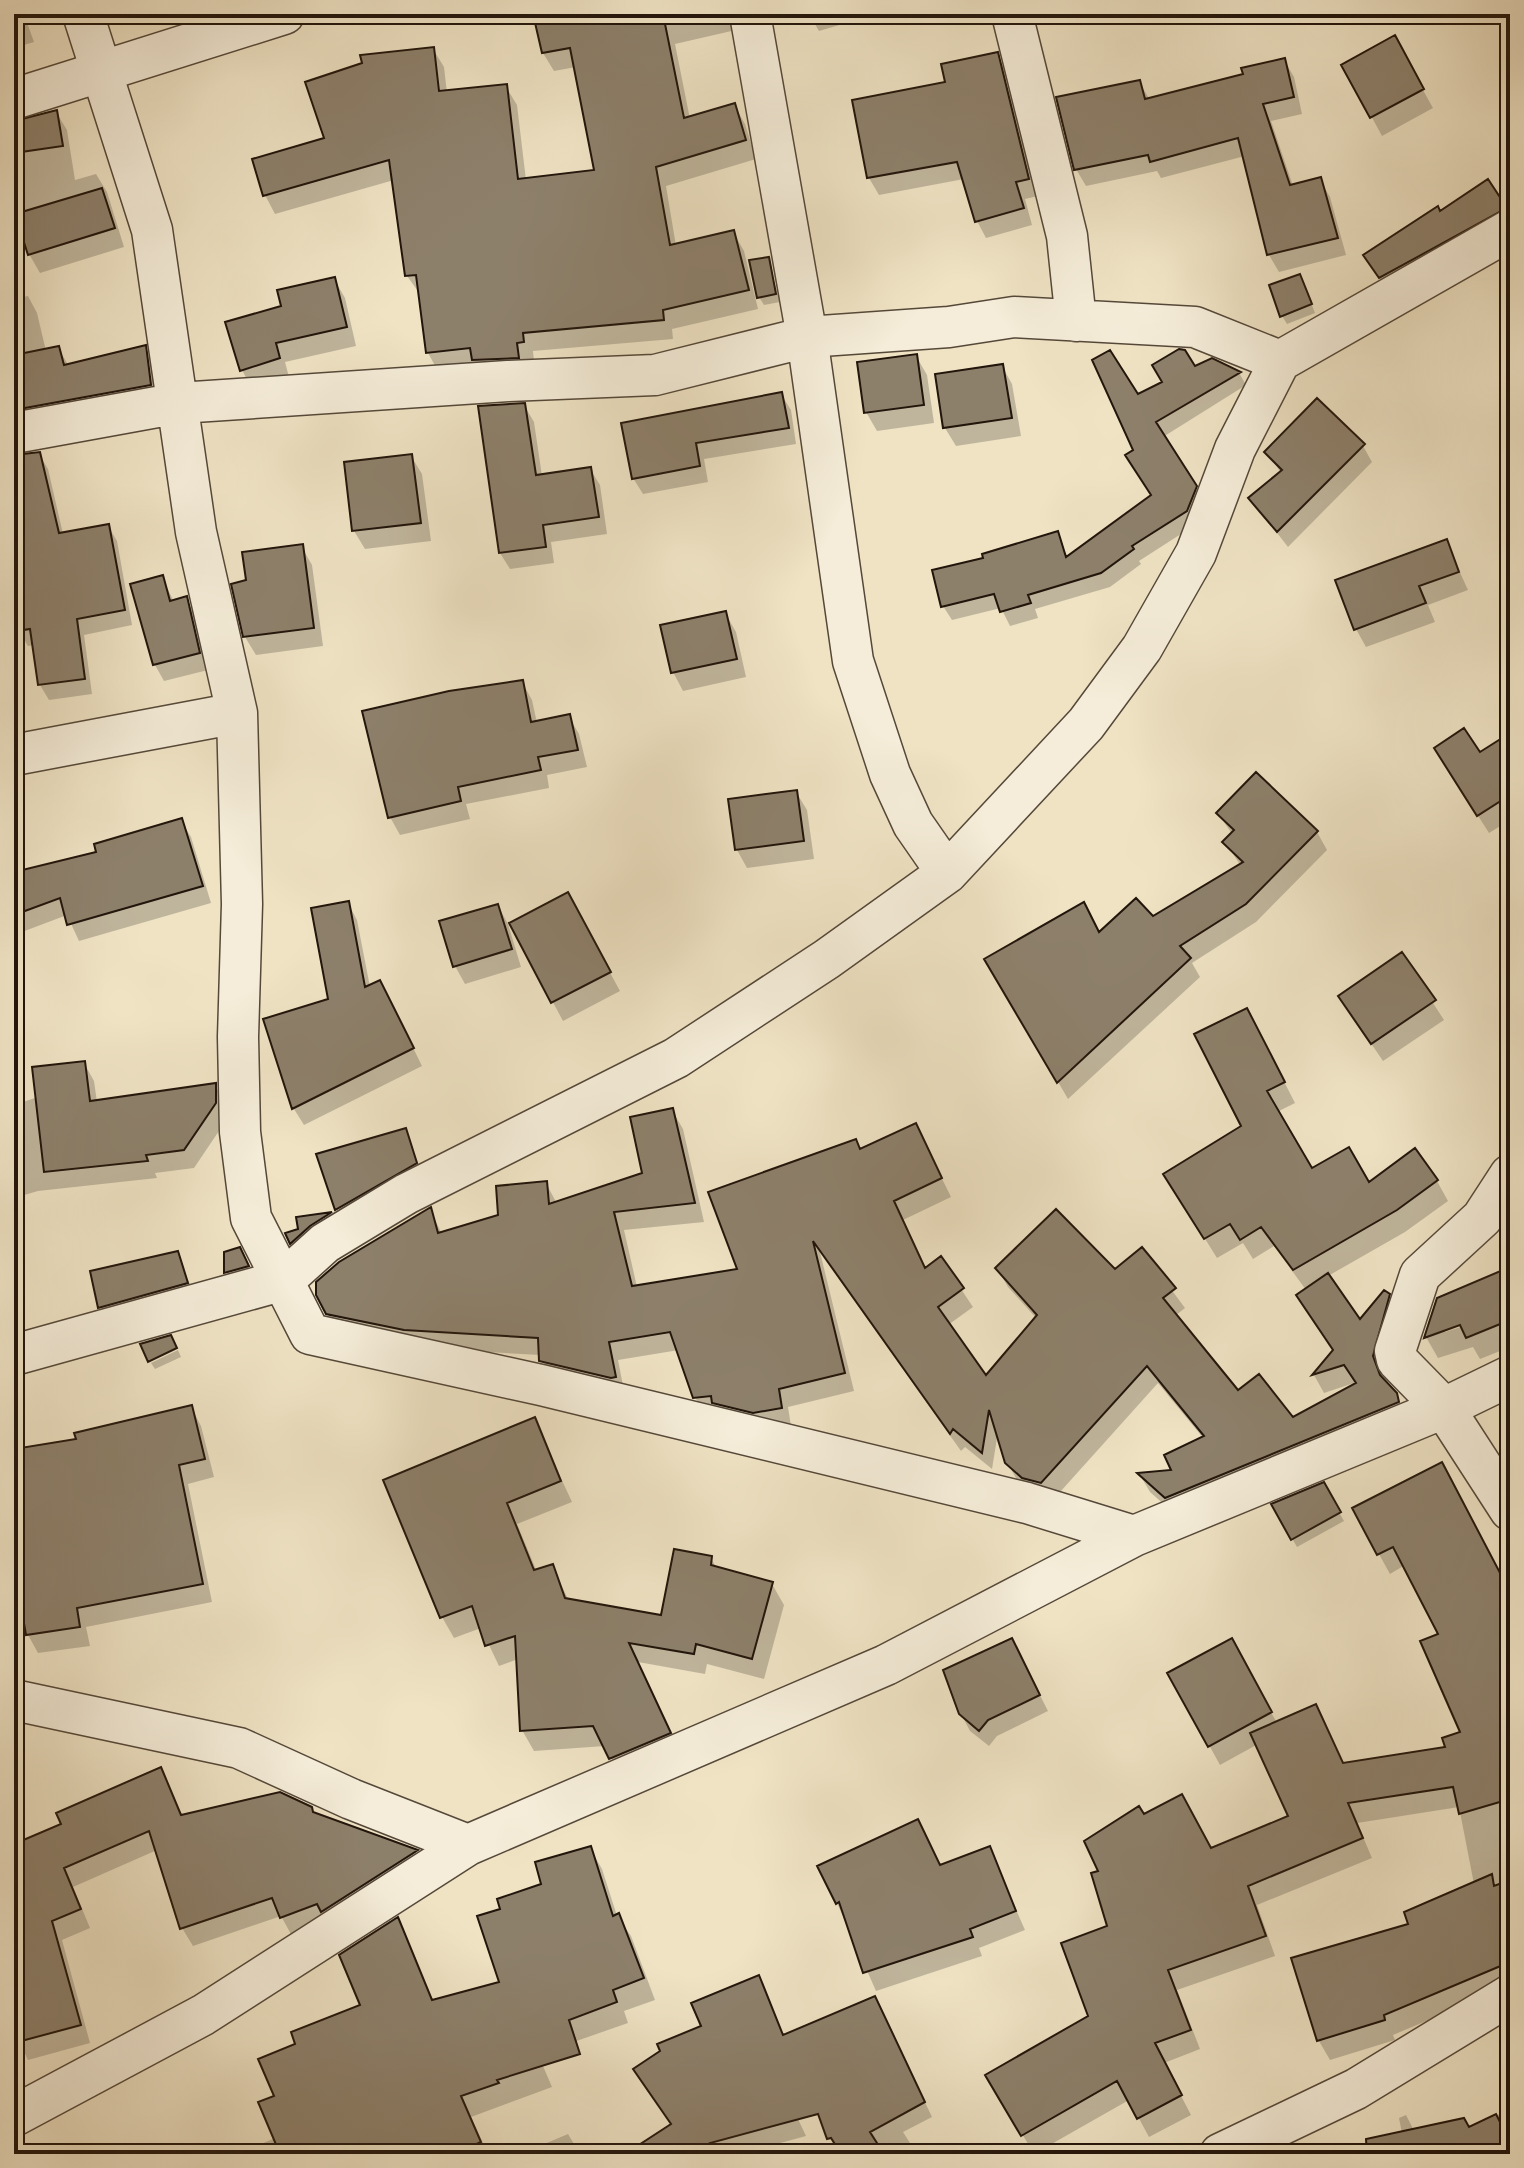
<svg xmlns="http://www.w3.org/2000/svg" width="1524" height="2168" font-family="'Libre Bodoni',serif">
  <rect width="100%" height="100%" fill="#efe3c4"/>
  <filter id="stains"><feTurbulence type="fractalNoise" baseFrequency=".0025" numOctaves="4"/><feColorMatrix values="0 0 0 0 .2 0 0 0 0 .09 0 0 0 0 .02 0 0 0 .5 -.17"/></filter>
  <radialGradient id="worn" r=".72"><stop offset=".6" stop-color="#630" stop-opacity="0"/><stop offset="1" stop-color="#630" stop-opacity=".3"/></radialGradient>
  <path fill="#0003" fill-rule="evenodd" d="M14,14H24L34,42L14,48Z
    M535,14H732L736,30L675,44L690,119L734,105L745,124L756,159L666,186L676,246L733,232L744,251L758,309L672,329L673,339L533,351L534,361L438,371L428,353L420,294L407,276L394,180L275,214L265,195L433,49L444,67L447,93L506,87L517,105L526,180L596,171L576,67L554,71L543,53Z
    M809,14H877L819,31Z
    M1394,38L1433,108L1382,136L1344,66Z
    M997,55L1007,72L1038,196L1025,199L1032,225L986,238L977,221L964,179L879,195L869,178L947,83Z
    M1284,60L1294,77L1302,114L1271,121L1293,186L1320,180L1330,197L1346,255L1279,272L1269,255L1245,156L1161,178L1157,171L1086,186L1076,169L1139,82L1150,100L1245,75Z
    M56,112L67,130L75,180L96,174L107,192L124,247L40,273L29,254L14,204V122Z
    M1506,209L1510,216L1389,292L1374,270Z
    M768,259L780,302L764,305L759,297Z
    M334,279L345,298L356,346L285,362L289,377L252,389L242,370L283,307Z
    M1304,285L1315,313L1287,324L1282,316Z
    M28,296L37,313L46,351L58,348L69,366L145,348L154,364L160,401L26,425L14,400V299Z
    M916,356L927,375L934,423L877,431L866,412Z
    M1002,366L1012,384L1021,436L956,446L945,428Z
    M1195,369L1238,371L1246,385L1163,437L1204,502L1195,525L1139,561L1141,564L1110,587L1035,609L1038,618L1010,626L1001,608L952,620L943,606L985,559L1057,533L1068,558L1153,496L1135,450L1137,396Z
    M781,394L791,410L796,444L704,459L708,482L643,494L633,478Z
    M524,405L534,422L542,476L590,469L600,485L607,534L551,542L554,563L510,569L500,553Z
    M1510,434V454L1505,435Z
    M1363,446L1372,462L1288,547L1251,499L1281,473L1267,452Z
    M39,454L48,469L63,534L108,526L117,541L132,625L84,635L92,694L49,700L40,685L34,645L28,646L19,631L14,602V457Z
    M411,456L422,474L431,541L365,549L354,531Z
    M1510,460V487L1500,464Z
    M1446,542L1468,590L1428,605L1435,622L1366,647L1356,629Z
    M301,546L312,565L323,646L256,655L245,637L248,582Z
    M162,577L174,602L186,599L196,615L208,670L164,681L155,665L133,585Z
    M725,613L736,632L746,677L683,691L673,672Z
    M522,682L532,700L537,723L569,717L579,734L587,767L547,775L549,788L466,804L470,819L400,835L390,817Z
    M1510,735V820L1489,833L1447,767L1479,755Z
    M796,792L807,810L814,859L747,868L737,850Z
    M1218,813L1317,832L1327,850L1256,922L1192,963L1200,977L1068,1099L987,960L1153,919L1241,866L1225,842L1232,834Z
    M181,821L191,837L211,903L79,941L67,915L14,935V875L99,853Z
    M348,903L357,920L370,987L389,999L422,1066L304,1125L294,1109L266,1021L331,1000Z
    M498,906L508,924L521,967L465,984L455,966Z
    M576,910L620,991L563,1021L511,924Z
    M1402,955L1444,1020L1383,1061L1351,1014Z
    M1258,1031L1295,1103L1277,1112L1311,1170L1369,1185L1437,1181L1448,1201L1405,1232L1328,1276L1360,1322L1388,1295L1399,1314L1382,1376L1407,1414L1177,1516L1150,1492L1140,1475L1174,1471L1204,1439L1158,1383L1052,1501L1018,1482L1007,1462L998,1432L992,1469L965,1447L961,1451L820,1252L854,1391L788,1407L791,1426L706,1416L695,1397L679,1350L618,1360L625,1396L552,1379L540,1355L416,1348L338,1332L327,1313L430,1210L442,1234L501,1216L546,1183L556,1202L645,1175L672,1110L683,1129L704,1222L624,1230L637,1287L740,1270L861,1151L925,1144L951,1197L903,1220L926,1269L941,1259L973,1307L948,1325L986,1378L1037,1319L1008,1287L997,1268L1114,1272L1142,1250L1185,1308L1175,1316L1238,1393L1292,1420L1357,1382L1324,1393L1314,1375L1335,1351L1306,1290L1274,1246L1253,1259L1243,1243L1217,1258L1177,1194L1243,1126Z
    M84,1063L94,1081L97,1102L215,1085L225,1103V1122L194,1168L155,1173L157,1178L38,1191L14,1198V1105L38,1097Z
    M405,1130L424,1178L345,1223L318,1156Z
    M331,1214L336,1221L296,1251L287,1234L301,1230L299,1219Z
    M239,1250L258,1284L237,1290L226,1272Z
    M177,1254L197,1301L111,1325L100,1307Z
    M1510,1269V1347L1480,1359L1473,1347L1438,1358L1426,1337L1438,1299ZM1469,1320L1470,1324L1445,1332V1328Z
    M178,1350L181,1357L155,1369L151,1363Z
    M191,1407L201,1426L214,1477L188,1484L212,1602L86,1627L90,1646L38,1653L27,1633L14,1637V1451L78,1440Z
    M534,1420L572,1502L517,1524L537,1572L552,1566L569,1601L663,1617L711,1558L717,1569L772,1584L784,1605L764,1679L707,1664L705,1674L638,1662L681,1754L623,1779L605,1746L534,1751L522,1730L518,1659L499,1666L481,1628L454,1638L442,1617Z
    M1323,1485L1344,1521L1297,1547L1273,1505Z
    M1354,1509L1510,1594V1976L1502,1989L1393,2035L1395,2040L1330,2060L1319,2041L1294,1960L1411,1925L1474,1884L1459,1807L1357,1823L1372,1858L1257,1905L1275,1956L1177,1990L1200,2049L1164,2063L1191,2115L1149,2137L1129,2100L1034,2154L988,2076L1091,2017L1109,1927L1101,1872L1143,1817L1211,1850L1290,1817L1258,1744L1220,1765L1170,1674L1231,1641L1277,1723L1315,1706L1344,1765L1448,1749L1462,1734L1441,1634L1405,1565L1390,1574Z
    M1020,1656L1048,1711L997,1736L989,1746L970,1731L961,1714Z
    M160,1770L183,1817L314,1814L416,1852L427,1869L292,1936L281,1916L193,1946L182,1928L157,1850L73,1887L90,1928L62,1940L90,2043L28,2060L14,2031V1847L63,1826Z
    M918,1822L941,1867L989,1848L1025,1930L979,1948L982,1956L876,1991L837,1903Z
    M590,1848L602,1869L617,1916L631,1936L655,2000L624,2011L628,2023L565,2045L540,2059L552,2087L471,2117L488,2154H239L275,2138L276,2097L297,2045L363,2006L397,1920L434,2002L502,1983L503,1910L544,1886Z
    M758,1978L792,2055L773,2066L806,2136L740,2154H629L672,2126L635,2070L704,2028Z
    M875,1998L932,2117L903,2132L917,2154H875L804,2045Z
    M1510,2109V2154H1475L1462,2132Z
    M1406,2115L1426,2154H1406L1399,2118Z
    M568,2134L580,2154H524L523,2153Z"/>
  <path fill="#8d806b" stroke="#22150b" stroke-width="2" d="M533,14H663L684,118L735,103L746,140L656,167L670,245L734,230L749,290L663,310L664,320L523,333L524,342L517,343L519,358L472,360L470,348L426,353L416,275L405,276L389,160L263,196L252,159L324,138L305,82L362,63L360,55L434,47L439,91L507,84L518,179L594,170L570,48L542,53Z
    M1395,35L1424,89L1370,118L1341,65Z
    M998,52L1029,179L1016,182L1024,208L975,222L957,162L867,178L852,100L945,82L941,64Z
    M1285,58L1294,97L1263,104L1290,185L1321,177L1338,238L1267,255L1238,138L1150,162L1148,155L1074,170L1056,97L1140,80L1145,99L1243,74L1241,68Z
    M57,110L63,146L14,153V121Z
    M1488,179L1507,208L1379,278L1363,255L1438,206L1440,211Z
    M102,188L115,228L28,255L15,214Z
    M769,257L776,294L757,298L749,260Z
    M1300,274L1312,304L1280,317L1269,285Z
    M335,277L347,327L276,343L280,358L240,371L225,322L281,306L277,290Z
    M146,345L151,385L14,410V355L59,346L64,365Z
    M1179,349L1185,350L1195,366L1212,358L1241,372L1156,422L1197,486L1187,511L1132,546L1134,549L1101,573L1028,595L1031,603L1000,612L994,594L941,607L932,570L983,558L982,554L1058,531L1066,557L1151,495L1125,455L1133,450L1092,360L1110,350L1138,394L1162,382L1152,365Z
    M917,354L924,405L864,413L857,362Z
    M1003,364L1012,418L943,428L935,374Z
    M782,392L789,428L696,443L700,466L632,479L621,423Z
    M1317,398L1365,444L1277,532L1248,498L1282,470L1264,452Z
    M525,403L536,475L591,467L599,517L543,525L546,547L499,553L478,406Z
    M40,452L59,533L109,524L125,610L77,619L85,679L38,685L30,629L17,631L14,613V455Z
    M412,454L421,523L352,531L344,462Z
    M1447,539L1459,572L1419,586L1426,603L1354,630L1335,580Z
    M303,544L314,628L243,637L231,584L246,580L242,552Z
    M163,575L170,601L187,596L200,653L153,665L130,584Z
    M726,611L737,659L671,673L660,625Z
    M523,680L531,722L570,714L578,750L538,757L541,770L458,787L461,801L388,818L362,711L449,691Z
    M1464,728L1480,752L1510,733V795L1477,816L1434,748Z
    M1256,772L1318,831L1246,904L1180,946L1191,958L1057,1083L984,959L1084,902L1099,932L1136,898L1153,916L1243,862L1222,842L1234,830L1216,813Z
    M797,790L804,841L735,850L728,799Z
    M182,818L203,886L67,925L60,898L14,915V872L96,852L94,844Z
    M568,892L611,972L551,1003L509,923Z
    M349,901L365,987L380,980L414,1048L292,1109L263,1019L328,999L311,908Z
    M498,904L512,949L453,967L439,921Z
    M1402,952L1436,1000L1371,1044L1338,996Z
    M1247,1008L1285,1082L1267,1091L1312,1168L1349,1147L1369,1182L1415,1148L1438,1180L1397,1210L1293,1270L1261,1227L1240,1240L1230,1224L1204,1239L1163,1174L1241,1126L1194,1034Z
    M85,1061L90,1101L216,1083V1103L184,1150L146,1155L148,1161L44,1172L32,1067Z
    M673,1108L695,1203L614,1212L632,1286L737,1269L708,1192L856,1139L860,1149L916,1123L942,1178L894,1201L925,1268L941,1256L964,1288L938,1307L986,1375L1037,1315L995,1268L1056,1209L1115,1269L1142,1247L1176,1288L1163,1298L1238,1390L1259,1374L1293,1417L1356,1383L1344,1365L1312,1375L1333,1350L1296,1295L1328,1273L1360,1319L1384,1290L1390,1294L1373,1356L1380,1375L1397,1393L1399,1402L1165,1498L1137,1473L1171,1470L1164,1455L1204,1436L1147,1366L1041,1483L1022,1478L1005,1463L989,1410L982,1453L953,1429L950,1434L813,1241L845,1373L779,1389L782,1408L753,1413L712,1403L711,1396L693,1398L670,1332L609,1342L616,1377L611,1378L539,1361L538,1338L404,1330L326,1314L316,1295V1282L339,1262L431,1207L438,1233L498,1215L496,1186L547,1181L549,1204L642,1173L630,1117Z
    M406,1128L417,1163L335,1210L316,1154Z
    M332,1212L310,1226L290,1244L285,1233L298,1229L296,1217Z
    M240,1247L249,1266L224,1273V1252Z
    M178,1251L188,1283L98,1308L90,1271Z
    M1510,1267V1320L1466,1338L1460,1325L1424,1338L1437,1298Z
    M171,1335L177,1348L148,1362L140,1344Z
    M192,1405L205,1459L179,1465L203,1584L77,1608L80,1627L26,1635L14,1566V1449L76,1439L74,1433Z
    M535,1417L561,1481L507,1503L534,1570L553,1564L565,1598L661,1615L674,1549L712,1556L711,1565L773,1582L752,1659L696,1644L694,1654L629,1643L671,1733L609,1759L593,1726L520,1731L515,1636L485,1646L472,1606L440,1618L383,1480Z
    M1442,1462L1510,1592V1799L1459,1814L1453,1787L1348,1803L1363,1838L1248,1886L1266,1936L1168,1970L1191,2030L1155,2043L1182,2095L1137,2119L1117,2081L1021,2136L985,2075L1088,2016L1061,1943L1107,1926L1091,1873L1098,1871L1084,1841L1139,1806L1144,1814L1182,1794L1211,1848L1288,1816L1250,1733L1316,1704L1343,1763L1445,1747L1442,1738L1460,1732L1420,1641L1438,1634L1393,1547L1377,1555L1352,1508Z
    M1324,1482L1341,1512L1291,1540L1271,1504Z
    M1012,1638L1040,1695L988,1720L979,1731L959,1714L943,1670Z
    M1232,1638L1272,1712L1208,1747L1167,1673Z
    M161,1767L181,1815L280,1792L312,1807L313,1812L418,1850L321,1912L317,1904L280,1918L272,1898L180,1929L149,1831L64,1868L81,1909L52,1921L81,2025L14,2043V1844L61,1824L56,1813Z
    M918,1819L940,1865L990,1846L1016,1911L970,1929L973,1937L863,1973L839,1902L836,1904L817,1866Z
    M591,1846L613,1916L619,1913L644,1978L613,1990L617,2002L569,2020L580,2054L497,2080L499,2083L461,2096L481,2142L454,2154H280L258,2102L274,2096L258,2059L295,2044L291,2032L360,2005L339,1955L398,1917L432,2000L499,1982L477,1916L500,1909L497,1899L541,1884L535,1862Z
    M1492,1874L1494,1886L1510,1880V1962L1384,2015L1385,2020L1317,2041L1291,1958L1408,1924L1404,1912Z
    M759,1975L783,2035L875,1996L925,2102L870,2132L884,2154H841L831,2138L827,2139L818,2114L710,2143L717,2154H625L671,2124L633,2069L660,2051L657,2044L701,2026L691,2003Z
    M1496,2114L1510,2142V2154H1367L1366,2139L1464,2118L1469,2127Z"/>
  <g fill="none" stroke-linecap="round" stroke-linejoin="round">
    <defs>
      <path id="minor" d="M83,14L152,230L196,532L237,713L242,904L238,1037L240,1132L251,1218L310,1334L541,1385L1027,1503L1134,1536
        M750,14L807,337L853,661L890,774L913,824L947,873
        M1012,14L1067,236L1076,321
        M14,99L284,14
        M14,433L179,403L508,381L655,375L807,337L949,327L1014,317L1195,327L1280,361
        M14,755L237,713
        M1510,1175L1482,1218L1420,1275L1395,1351L1397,1360L1444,1408L1510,1510
        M14,1355L284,1280L325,1243L406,1194L676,1058L827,959L947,873L1086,724L1142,648L1196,553L1235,449L1280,361L1510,230
        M14,1700L239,1748L351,1799L468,1845
        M14,2116L203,2015L468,1845L886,1665L1134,1536L1444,1408L1510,1376
        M1220,2154L1356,2089L1510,1995"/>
    </defs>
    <use href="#minor" stroke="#554839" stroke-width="43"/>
    <use href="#minor" stroke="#f5edd9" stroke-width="40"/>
  </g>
  <rect width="1524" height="2168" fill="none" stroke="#efe3c4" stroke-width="48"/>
  <rect x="16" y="16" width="1492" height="2136" fill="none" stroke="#22150b" stroke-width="4"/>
  <rect x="24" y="24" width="1476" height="2120" fill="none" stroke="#22150b" stroke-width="2"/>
  <rect width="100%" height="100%" filter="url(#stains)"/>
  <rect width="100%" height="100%" fill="url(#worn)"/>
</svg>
